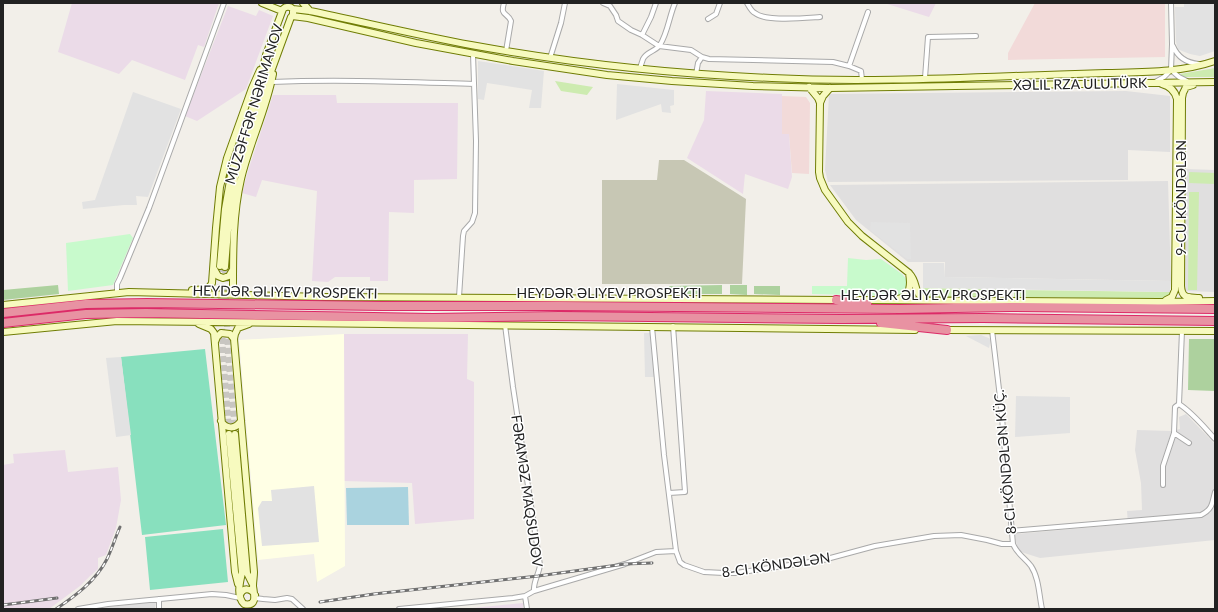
<svg xmlns="http://www.w3.org/2000/svg" width="1218" height="612" font-family="Lato,sans-serif">
  <rect width="100%" height="100%" fill="#f2efe9"/>
  <path fill="#e0dfdf" d="M1126,91L1170,96V152L1128,150V180L828,182L825,170L829,94Z
    M1185,169L1215,170V292L1185,291Z
    M1168,181L1171,281L945,277V262H908L856,220L830,185Z
    M1186,414L1215,444V540L1040,558L1021,552L1017,548L1015,534L1128,524L1127,511L1142,510L1141,483L1135,450L1137,430L1172,431L1180,429L1179,417Z
    M156,602L155,609H98L108,607Z"/>
  <path fill="#f2dad9" d="M1035,3H1165V57L1008,60V53Z
    M782,96L806,97L810,103L809,174L792,173L789,135H782Z"/>
  <path fill="#ebdbe8" d="M72,3H219L204,47L198,45L185,80L132,60L119,74L58,52Z
    M884,3H936L929,17Z
    M228,6L256,16L259,10L273,16L246,89L197,121L185,116Z
    M706,91L782,94V134H789L792,177L788,189L745,174L743,194L687,158L704,120Z
    M273,95H336L337,103H458L457,179L414,180V213L389,212L388,281H370V277H335L328,282L312,281L317,191L262,180L256,197L242,193L248,171Z
    M344,334H468L467,379L474,382V519L415,524L412,483L344,481Z
    M65,450L68,472L118,467L121,500L116,528L106,555L98,558V569L90,576L80,586L49,609H3V465L14,463L13,454Z
    M523,603V609H463Z"/>
  <path fill="#ffffe5" d="M344,334L345,566L317,582L314,554L258,560L239,340Z"/>
  <path fill="#c7c7b4" d="M659,160H684L746,199L742,284H602V180H657Z"/>
  <path fill="#cdebb0" d="M1215,68V77H1184L1180,74Z
    M555,81L593,87L587,95L561,91Z
    M1189,172L1215,173V184L1189,183Z
    M1189,192H1199L1197,290H1188Z
    M923,288L997,289V297H930L924,294Z
    M1014,290L1170,292V295L1164,299L1014,297Z"/>
  <path fill="#add19e" d="M58,285L59,294L3,300V290Z
    M722,285V294H669V286Z
    M730,285H747V295L730,294Z
    M754,286H780V295L754,294Z
    M1189,339H1215V391L1188,390Z"/>
  <path fill="#c8facc" d="M130,234L133,238L113,285L68,291L66,243Z
    M848,258L866,260L881,259L902,274L907,280C906,289 906,292 898,296L812,294V286H847Z"/>
  <path fill="#88e0be" d="M205,349L226,525L142,535L121,357Z
    M223,529L228,582L150,590L145,537Z"/>
  <path fill="#e2e2e2" d="M1184,3H1215V51L1200,56L1190,54L1182,51L1178,49L1176,42L1175,7H1184Z
    M478,61L544,71L541,108H529L532,90L487,83L484,100L478,99Z
    M617,84L674,90V105L670,106L671,113L662,112L661,104L616,120Z
    M133,92L181,109L148,197L136,196L137,205H124L83,209L82,202L95,200Z
    M871,222L910,223L911,259H907L870,230Z
    M923,263H944L945,277L1171,281L1170,292L923,288Z
    M644,333H652L657,377H645Z
    M981,335L991,339L989,348L966,336Z
    M121,357L131,435L116,437L106,358Z
    M1016,396L1070,397V433L1015,437Z
    M314,486L319,542L262,546L258,508L262,501H272L271,490Z"/>
  <path fill="#aad3df" d="M408,487L409,525H347L346,488Z"/>
  <g fill="none" stroke-linecap="round" stroke-linejoin="round">
    <path stroke="#c8c6c1" stroke-width="6" stroke-dasharray="6 3" stroke-linecap="butt" d="M220,266L223,354L229,430
      M225,267L228,355L235,430"/>
    <defs>
      <path id="street" d="M504,3C500,16 507,12 511,21L506,51
        M603,3L610,6L616,15L618,21L631,30L642,35L659,46L691,50L702,57L709,59L833,62L849,66
        M747,3C749,6 751,11 755,13C766,22 805,18 820,17
        M708,19L716,14L720,3
        M642,35L651,17L656,3
        M1173,46C1178,58 1187,63 1199,64
        M550,58L561,23L565,3
        M640,68C641,65 642,62 643,59C646,52 656,51 660,45C668,32 669,17 675,3
        M1171,70L1179,77L1187,81
        M696,74L698,63L702,57
        M925,78L928,37L976,36
        M862,79L861,71L849,66L868,12
        M272,82C339,79 406,82 474,84
        M1155,82L1164,77L1171,70L1172,44L1171,3
        M117,293V284L120,278L149,208L224,3
        M459,297L463,236L464,231L472,222L475,213L476,141L473,54
        M652,327L664,455L676,551L680,562L684,565L704,572L724,573H736L823,560L875,546L934,536L961,535L987,540L1002,544H1013
        M992,330L1001,406L1013,544C1017,554 1025,558 1031,566C1039,578 1039,595 1042,609
        M1182,331L1179,404C1193,413 1204,427 1215,439
        M1174,433L1189,443
        M1163,485V466L1174,433L1175,407L1179,404
        M669,493L685,492L673,326
        M1011,531L1201,515C1213,509 1212,503 1215,492
        M534,591L625,564L656,552L676,551
        M525,596L527,609
        M255,598L263,599L275,600L287,598L292,599L303,609
        M78,609L108,604L212,594L226,595L240,598
        M159,609V599
        M399,609L513,598L525,596L534,591C533,582 539,574 540,565L513,387L505,325"/>
      <path id="secondary" d="M262,3L282,11
        M303,3L310,11
        M293,9L310,11C363,22 417,35 471,45C570,63 671,74 772,78C852,82 934,79 1014,76C1045,75 1075,74 1106,73C1142,72 1180,73 1215,61
        M292,16L308,18L416,43L513,61L607,75L672,81L753,86L830,88L1215,82
        M1162,84C1170,86 1175,91 1177,99L1175,290L1172,297L1166,300
        M1193,85L1186,87L1183,93L1182,98L1181,286C1182,299 1188,297 1199,298
        M809,87L818,98L820,103L819,172L820,178L825,190L848,222L862,236L909,273C919,283 912,294 926,299
        M820,103L823,96L830,88
        M220,266L225,209L231,175L258,90L266,55L283,9C286,6 290,6 293,9V15L291,17L265,88L235,177L228,230L225,267
        M214,269L218,276L223,278L229,276L232,271
        M192,290C200,289 209,291 212,283L216,228L220,187L227,158L252,88L260,70
        M242,292L236,291L233,286C233,250 233,214 241,179C249,144 266,111 273,74
        M898,299C911,296 911,284 909,273
        M859,300L1158,302L1215,301
        M3,305L129,292L325,297L839,300
        M199,324L211,329L214,333L235,572L238,584
        M944,330L1215,331
        M3,332L117,321L915,330
        M215,342L217,337L221,333L230,334L234,339
        M221,421C226,429 235,430 241,421
        M229,434L242,573C240,582 236,596 244,604C258,607 254,594 253,586C253,581 254,577 254,572L234,339L235,334L238,328L249,324
        M235,434L247,573L252,583
        M240,595C243,587 251,588 255,595"/>
      <path id="highway" d="M836,300L867,304
        M3,313L86,304L147,303L382,306H560L900,309L1010,307L1215,309
        M3,323L86,314L146,313L433,318L559,316L841,319L983,318L1215,321
        M881,323L947,330"/>
    </defs>
    <use href="#street" stroke="#a9a9a9" stroke-width="6"/>
    <use href="#secondary" stroke="#707d05" stroke-width="8"/>
    <use href="#highway" stroke="#dc2a67" stroke-width="10"/>
    <use href="#street" stroke="#fff" stroke-width="4"/>
    <use href="#secondary" stroke="#f7fabf" stroke-width="6"/>
    <use href="#highway" stroke="#e892a2" stroke-width="8"/>
    <defs>
      <path id="rail" d="M320,602L374,594L538,576L625,564L652,563
        M3,605L57,598
        M56,609C75,596 96,581 107,559C112,549 115,538 120,527"/>
    </defs>
    <use href="#rail" stroke="#707070" stroke-width="3"/>
    <use href="#rail" stroke="#fff" stroke-width="1.5" stroke-dasharray="4.5" stroke-linecap="butt"/>
  </g>
  <g text-anchor="middle" stroke-width="3" stroke-linejoin="round" paint-order="stroke">
    <g font-size="14" fill="#222" stroke="#fff">
      <text transform="translate(1080 84) rotate(-1)" y="5">XƏLIL RZA ULUTÜRK</text>
      <text transform="translate(254 104) rotate(-73)" y="5">MÜZƏFFƏR NƏRIMANOV</text>
      <text transform="translate(1181 198) rotate(-90)" y="5">9-CU KÖNDƏLƏN</text>
      <text transform="translate(285 292) rotate(1)" y="5">HEYDƏR ƏLIYEV PROSPEKTI</text>
      <text x="609" y="298">HEYDƏR ƏLIYEV PROSPEKTI</text>
      <text x="933" y="300">HEYDƏR ƏLIYEV PROSPEKTI</text>
      <text transform="translate(1005 462) rotate(-95)" y="5">8-CI KÖNDƏLƏN KÜÇ.</text>
      <text transform="translate(527 491) rotate(82)" y="5">FƏRAMƏZ MAQSUDOV</text>
      <text transform="translate(776 565) rotate(-8)" y="5">8-CI KÖNDƏLƏN</text>
    </g>
  </g>
  <rect width="1218" height="612" fill="none" stroke="#222222" stroke-width="8"/>
</svg>
